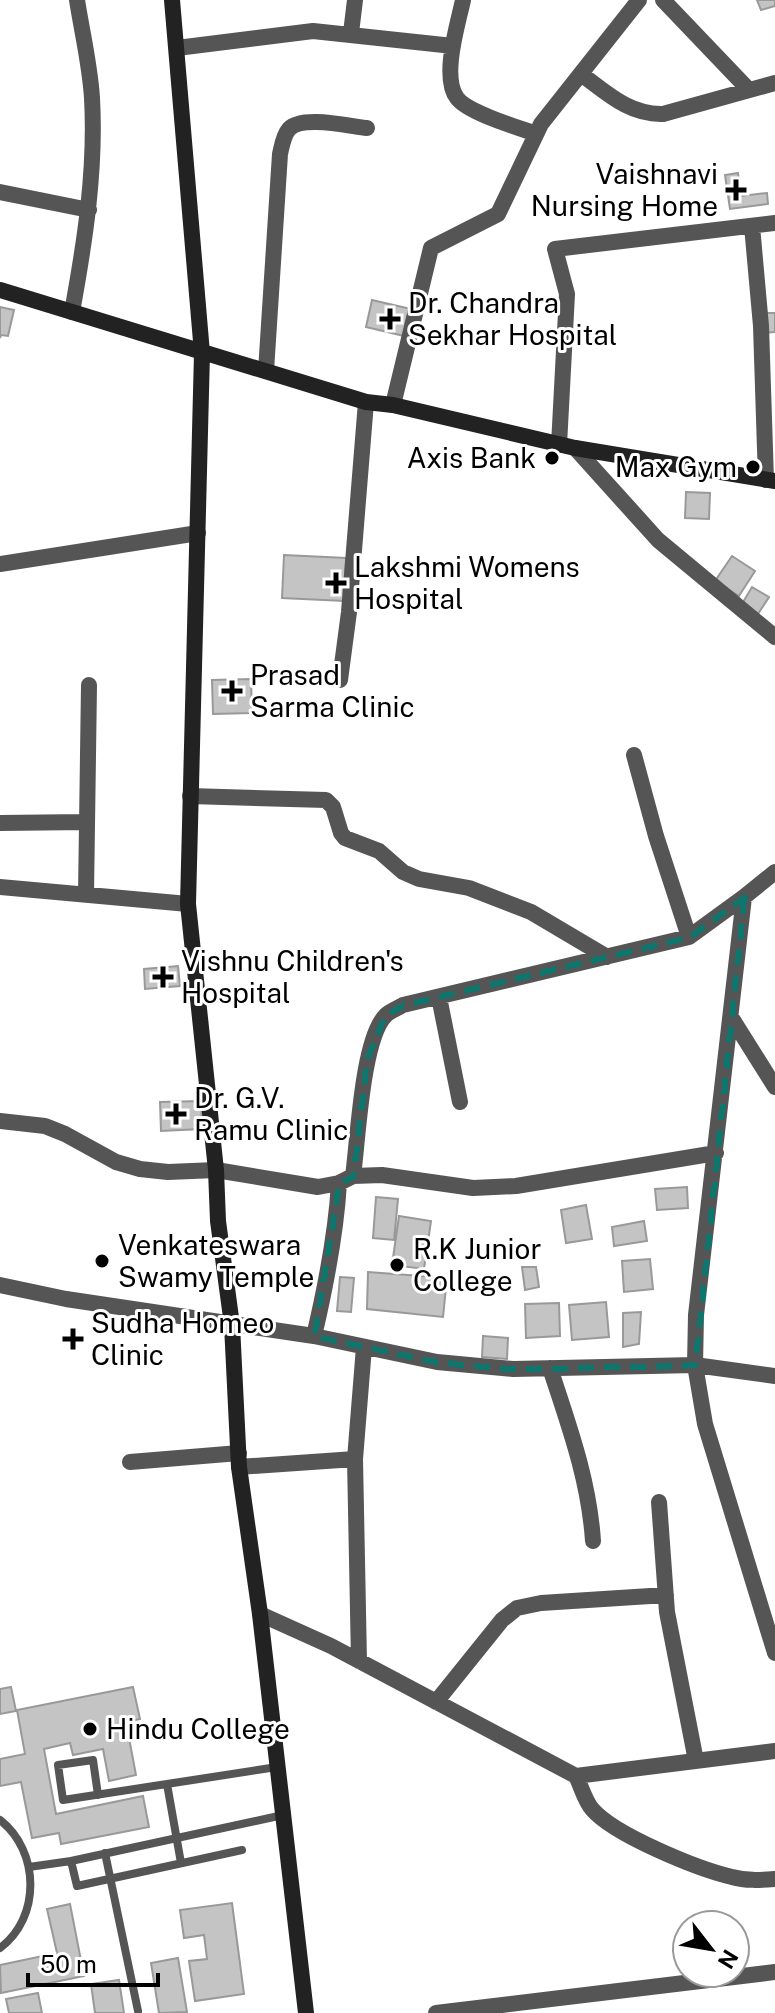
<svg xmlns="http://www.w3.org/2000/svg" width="775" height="2013" font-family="'Public Sans',sans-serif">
  <rect width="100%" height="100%" fill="#fff"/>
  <path fill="#c4c4c4" stroke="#999" stroke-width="2" d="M757,0H775V6L761,10Z
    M738,173L741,196L767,193L768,204L730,209L725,175Z
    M372,300L411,309L404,336L366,327Z
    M0,307L14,310L8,336L1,335L0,338Z
    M760,313H775V332L765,333Z
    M686,492L710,493L709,519L685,518Z
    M284,555L346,558L344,601L282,598Z
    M732,556L755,571L739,596L715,581Z
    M752,587L769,597L758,614L742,604Z
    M251,679L252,713L213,714L212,680Z
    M178,966L180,986L145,989L144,969Z
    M201,1101L202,1129L161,1131L160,1102Z
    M687,1187L688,1208L657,1210L655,1189Z
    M376,1197L398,1199L394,1240L373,1238Z
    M586,1205L592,1239L566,1243L561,1210Z
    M399,1216L431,1221L424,1269L392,1265Z
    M644,1221L647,1241L614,1246L612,1227Z
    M650,1259L653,1289L624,1292L622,1261Z
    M522,1267H536L539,1287L525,1290Z
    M368,1272L447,1278L443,1317L367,1309Z
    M340,1277L354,1278L351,1312L337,1311Z
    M606,1302L609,1337L572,1340L569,1305Z
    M559,1303L560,1336L526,1338L525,1304Z
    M641,1312L639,1344L623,1347V1313Z
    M483,1336L508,1338L507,1359L482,1357Z
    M11,1687L16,1711L0,1714V1689Z
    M133,1687L140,1719L126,1722L136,1775L109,1781L103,1749L73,1755L70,1743L44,1749L56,1814L143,1796L149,1827L61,1844L59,1833L32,1838L21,1782L0,1786V1759L25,1754L17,1710Z
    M232,1903L244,1994L195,2001L189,1961L207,1959L204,1935L184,1938L180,1910Z
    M70,1904L84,1976L1,1993L0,1965L57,1953L47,1909Z
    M178,1958L187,2012L159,2013L151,1963Z
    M119,1980L124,2013H95L91,1984Z
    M38,1993L42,2013H9L6,1999Z"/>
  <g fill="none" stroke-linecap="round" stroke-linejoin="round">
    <path stroke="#555" stroke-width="8" d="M167,1784L181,1863
      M98,1795L93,1760L58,1765L63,1800L277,1767
      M0,1820C40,1851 41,1918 0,1948
      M242,1850L77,1886L71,1861L283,1815
      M105,1853L138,2011
      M29,1867L71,1861"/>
    <path stroke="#555" stroke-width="16" d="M463,0C458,24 441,77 457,98C468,113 517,127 536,134
      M663,0L749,90
      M351,33L355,0
      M177,48L313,31L453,46
      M581,74C607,93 629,115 663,114L775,83
      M0,192L89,210
      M752,226L761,326L766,480
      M72,312C85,241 96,170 92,98C90,65 82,32 77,0
      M266,371L280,154C282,146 283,136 289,129C302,115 348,126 367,128
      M393,405L431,248L498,214L541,124L639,0
      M559,445L567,294L555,249L775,223
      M575,448L658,540L775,637
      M0,564L198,533
      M340,680L349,612L366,402
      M634,755L656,836L689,937
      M190,796L326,800L333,807L341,833L345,838L379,851L403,872L419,879L469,888L531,912L607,957
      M0,823L86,822
      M775,872L744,897L696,1315L695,1365L705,1424L775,1653
      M0,887L188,904
      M86,895L89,685
      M439,997L460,1102
      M731,1017L775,1087
      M0,1121L45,1126L65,1134L116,1162L140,1169L168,1172L216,1170L318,1187L339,1183L353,1176L382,1175L473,1188L516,1186L716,1153
      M353,1176C358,1141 362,1038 386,1015C390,1011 398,1008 403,1005L689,937L744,897
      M0,1285L66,1299L314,1336L437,1362L513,1369L695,1365L775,1376
      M314,1336C326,1285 336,1235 339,1183
      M550,1368C569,1426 589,1480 593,1541
      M130,1462L239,1453
      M239,1467L355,1459
      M659,1502L667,1612L696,1761
      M260,1614L331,1646L576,1776L775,1751
      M359,1661L355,1459L364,1347
      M436,1702L502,1620L517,1608L541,1603L666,1595
      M576,1776C581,1786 585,1801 592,1809C614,1835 698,1869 732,1877C746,1881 760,1880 775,1879
      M436,2013L775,1972"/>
    <path stroke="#222" stroke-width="16" d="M172,0L202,353L188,904L216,1170L218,1221L232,1325L239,1467L260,1614L306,2013
      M0,290L366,402L393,405L575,448L775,481"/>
  </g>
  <path fill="none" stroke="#0f766e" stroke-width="6" stroke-dasharray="16 10" stroke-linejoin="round" d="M744,897L695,1365L513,1369L437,1362L314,1336L339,1183L353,1176L367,1058L385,1015L403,1005L689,937Z"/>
  <g fill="#000" stroke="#fff" stroke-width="3">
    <path d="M732 178h8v8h8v8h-8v8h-8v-8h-8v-8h8z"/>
    <path d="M386 307h8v8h8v8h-8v8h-8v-8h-8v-8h8z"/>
    <circle cx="552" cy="458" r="8"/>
    <circle cx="753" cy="467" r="8"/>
    <path d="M332 571h8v8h8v8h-8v8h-8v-8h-8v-8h8z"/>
    <path d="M228 679h8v8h8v8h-8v8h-8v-8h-8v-8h8z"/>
    <path d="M159 965h8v8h8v8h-8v8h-8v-8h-8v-8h8z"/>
    <path d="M172 1102h8v8h8v8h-8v8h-8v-8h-8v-8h8z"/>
    <circle cx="102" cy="1261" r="8"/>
    <circle cx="397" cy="1265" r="8"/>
    <path d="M69 1327h8v8h8v8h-8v8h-8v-8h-8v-8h8z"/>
    <circle cx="90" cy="1729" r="8"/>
  </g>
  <g text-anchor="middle" stroke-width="6" stroke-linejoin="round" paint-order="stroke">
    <g font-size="28" fill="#000" stroke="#fff" text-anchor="start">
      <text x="718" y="184" text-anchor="end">Vaishnavi<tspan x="718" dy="32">Nursing Home</tspan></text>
      <text x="408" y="313">Dr. Chandra<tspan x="408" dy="32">Sekhar Hospital</tspan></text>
      <text x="536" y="468" text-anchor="end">Axis Bank</text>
      <text x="737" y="477" text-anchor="end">Max Gym</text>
      <text x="354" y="577">Lakshmi Womens<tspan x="354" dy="32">Hospital</tspan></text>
      <text x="250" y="685">Prasad<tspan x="250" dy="32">Sarma Clinic</tspan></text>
      <text x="181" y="971">Vishnu Children's<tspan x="181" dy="32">Hospital</tspan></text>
      <text x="194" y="1108">Dr. G.V.<tspan x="194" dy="32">Ramu Clinic</tspan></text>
      <text x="118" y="1255">Venkateswara<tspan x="118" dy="32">Swamy Temple</tspan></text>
      <text x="413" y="1259">R.K Junior<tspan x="413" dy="32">College</tspan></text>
      <text x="91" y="1333">Sudha Homeo<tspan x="91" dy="32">Clinic</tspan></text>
      <text x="106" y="1739">Hindu College</text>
    </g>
  </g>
  <g transform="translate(711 1949) rotate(121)"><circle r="38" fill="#ffffff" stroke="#999999" stroke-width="2"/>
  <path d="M0-6L14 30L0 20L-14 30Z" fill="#000000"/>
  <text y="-12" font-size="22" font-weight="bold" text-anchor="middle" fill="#000000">N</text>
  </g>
  <path d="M28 1973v12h130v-12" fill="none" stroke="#000000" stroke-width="4"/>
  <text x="40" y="1973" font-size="24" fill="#000000" stroke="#ffffff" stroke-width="6" paint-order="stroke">50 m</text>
</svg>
